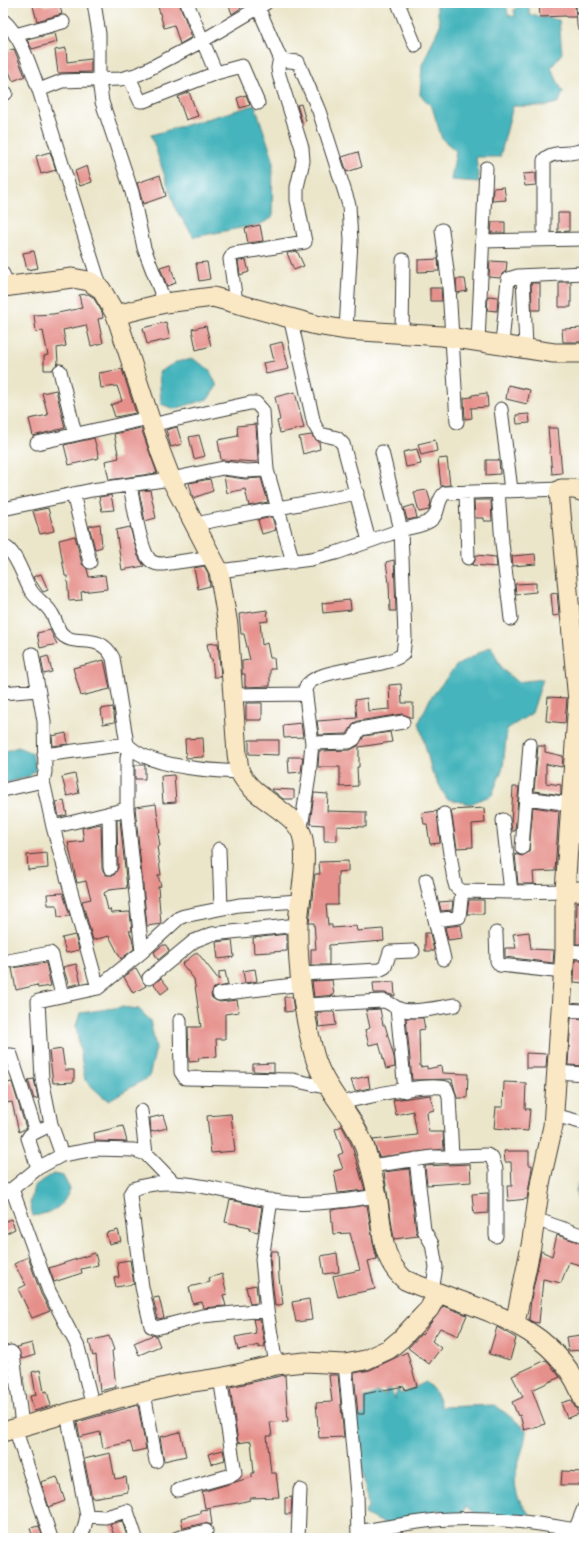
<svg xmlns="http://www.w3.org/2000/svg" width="587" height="1541" font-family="'IM FELL Double Pica',serif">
  <rect width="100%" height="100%" fill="#fff"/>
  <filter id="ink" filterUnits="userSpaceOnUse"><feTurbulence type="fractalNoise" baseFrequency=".025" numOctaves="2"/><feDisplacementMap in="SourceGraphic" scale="8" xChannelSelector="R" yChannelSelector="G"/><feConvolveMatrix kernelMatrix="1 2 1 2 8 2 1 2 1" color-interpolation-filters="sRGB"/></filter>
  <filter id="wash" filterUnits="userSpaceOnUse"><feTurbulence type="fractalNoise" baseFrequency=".012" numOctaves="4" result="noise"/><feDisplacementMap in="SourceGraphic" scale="16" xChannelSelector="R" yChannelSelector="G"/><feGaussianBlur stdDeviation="0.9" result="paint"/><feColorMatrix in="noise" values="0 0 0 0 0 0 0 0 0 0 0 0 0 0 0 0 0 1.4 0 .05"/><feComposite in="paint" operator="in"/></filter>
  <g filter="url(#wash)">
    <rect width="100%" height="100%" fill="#ebe6ca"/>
    <path fill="#44b4bc" stroke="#30686c" d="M436,3H506L508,15L515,17L514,10L523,3H528L530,15L559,20L562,53L551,68L563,92L559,102L547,106H513L500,157H476L479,182L451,180L456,151L442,139L432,107L420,95L422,65L440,25Z
      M255,105L273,159L272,218L261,224L194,237L176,210L151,135Z
      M193,359L209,369L217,386L208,399L174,409L161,404L159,372L176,362Z
      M491,646L502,669L517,682L543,679L532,713L507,729L503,767L492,795L470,804L447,799L432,772L419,722L430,699L456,666Z
      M18,747L32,753L36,770L28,777L3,784V752Z
      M121,1007L139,1009L150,1020L156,1048L149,1077L109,1100L102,1096L85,1080L76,1026L80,1013Z
      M584,1167V1230H582L576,1191Z
      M53,1174L63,1176L70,1189C62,1209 53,1212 33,1216L30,1204L34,1186Z
      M385,1373L394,1399L398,1389L401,1394L426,1382L437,1394L441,1407L495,1405L526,1429C526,1451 510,1471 517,1493C519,1501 525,1508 530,1515L480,1517L466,1506L462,1515L454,1517L438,1509L431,1528L421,1517L388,1525L364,1514L368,1507L359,1446L351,1428L365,1410V1398L377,1392L386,1395Z"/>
    <g id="blocks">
      <path fill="#e6908b" d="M42,3L45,6L59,3L62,14L37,21L33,6Z
        M157,3H179L192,37L180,44L174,25L164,28Z
        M228,3H239L241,8L232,14Z
        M539,3H575L576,17H566V16L540,17Z
        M55,33L57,42L32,49L27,40Z
        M66,48L67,62L91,59V72L58,73L55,50Z
        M14,49L25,76L13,81L7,67L3,69V52Z
        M189,92L198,116L186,120L178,97Z
        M246,95L250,105L240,108L237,98Z
        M301,104L306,121L302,122L297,105Z
        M50,152L56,170L41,174L36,156Z
        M358,152L362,167L347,172L342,157Z
        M87,166L92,182L80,186L75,171Z
        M536,173V185L525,186L523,174Z
        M160,175L166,196L143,204L137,183Z
        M504,187L506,200L492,201L493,188Z
        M558,213H569V231L558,232Z
        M492,222H505V233H491Z
        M260,225L263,241L248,243L245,228Z
        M34,251L38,268L27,270L23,253Z
        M297,251L304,266L294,270L287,253Z
        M438,259L439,271L418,272V260Z
        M246,260L249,272L240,275L238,261Z
        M490,261L507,262L506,271L502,274L500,278L489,277Z
        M207,262L210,279L199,281L196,263Z
        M170,264L176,283L167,286L160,267Z
        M456,279H465L467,291L457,293Z
        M559,282H571V307H559Z
        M531,283H540V310H532Z
        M430,288H441L442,301H430Z
        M88,294L93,297L102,312L103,318L98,319L103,343L91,346L86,325L63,330L66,346L57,348L58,363L52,370H44V356L48,355L43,331L36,332L34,315L53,314L82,308L79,295Z
        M488,296L498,297L497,311L487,310Z
        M166,322L170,339L147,344L143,328Z
        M206,326L211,346L196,350L192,329Z
        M584,328V342H563L562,329Z
        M282,342L289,369L266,374L263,363L274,361L270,345Z
        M122,369L136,413L115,417L111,405L122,401L117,386L101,388L99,373Z
        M508,385L530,390L527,404L506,399Z
        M56,390L65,428L33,436L29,419L48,415L42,393Z
        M295,392L304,428L280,433L277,421L280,420L275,397Z
        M487,393L488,407L471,408L472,418L465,419L464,398L472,397V395Z
        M529,414L530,423L517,424L516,415Z
        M256,424L258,462L221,460L218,440L238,436L237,426Z
        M177,427L182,444L171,447L166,430Z
        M141,428L157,473L109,480L105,461L119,458L114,434Z
        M548,428H558L562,473L552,474Z
        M199,435L205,456L194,459L189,437Z
        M311,435L319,442L320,449L303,454L299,437Z
        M94,438L99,458L69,465L64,445Z
        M435,440L437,451L421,455L418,444Z
        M417,449L421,464L406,467L403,452Z
        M447,458L450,485L441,486L438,459Z
        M486,460H499L500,474L486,475Z
        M224,476L245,479L261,478L268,502L249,506L245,489L227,493Z
        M210,479L213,491L193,498L189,483Z
        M150,490L156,518L145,521L139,491Z
        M427,490L431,503L429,510L419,512L414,492Z
        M111,495L114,510L102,511L99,497Z
        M474,500H491L492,521H484V518H475Z
        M414,505L417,518L407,520L404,508Z
        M48,508L54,531L40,534L33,511Z
        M272,517L276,530L262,534L258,520Z
        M100,524L102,547L95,549L89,526Z
        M130,527L138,556L144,566L122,570L116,530Z
        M75,536L82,564L87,569L89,577L105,575L107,589L81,592L82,600L69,601L67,576H65L59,540Z
        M535,554L536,564L513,566L512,556Z
        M476,555L496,557L497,567L472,565L475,561Z
        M394,560L396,611H390L389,583L386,562Z
        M204,566L208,573L210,586L198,589L194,568Z
        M41,574L48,590L43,592L33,577Z
        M536,583V592L516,594L515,584Z
        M557,593L559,615L553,616L551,594Z
        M350,600L351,610L323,613L322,603Z
        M267,610L268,621L260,622L262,645L267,643L270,658H274L275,669H270V686L245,687V674H242V661L250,660L244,634H241L239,614Z
        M50,630L57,644L40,648L37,633Z
        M218,643L221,677H214L212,659H210L207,644Z
        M48,656L52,672L44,674L41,658Z
        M104,660L110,689L81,696L73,668Z
        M401,684L402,703H413V718L402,714L358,721L354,723L347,734L319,735L317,721L357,718L355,700L367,698L368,711L390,709L389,685Z
        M548,697L567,698L565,723L546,721Z
        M246,703H262V720H246Z
        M113,707L115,722L103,724L101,709Z
        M301,723L303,737L284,738L283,725Z
        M390,732L392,742L359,747V767H357L358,786L340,787V767H318L319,751L350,750L358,746L364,736Z
        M66,733L68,744L53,746L52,736Z
        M203,738L204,757L186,758L185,739Z
        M249,740H279V755L249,754Z
        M538,746H545V752L563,756L562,767L546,764V783L561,785V795L534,791Z
        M288,757H303L301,772L289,773Z
        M135,765H145V779H135Z
        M75,774L79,793L67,796L62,777Z
        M174,775L176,802L163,803L161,776Z
        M513,787H519L515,831H512L511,824Z
        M583,788L584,789V829H580Z
        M271,789L294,790V799H283Z
        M314,793L328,794L327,811L366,812V827L337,826V841H324V825L310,824Z
        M64,801L67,815L59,817L56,802Z
        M156,804L160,833H158L160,846H157L161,875H158L161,886L158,887L161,924L147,926L135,807Z
        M533,807L559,811L555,871L533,872L534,884H518L515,854L522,856L529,852Z
        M484,808L485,823L472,824L473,847L457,848L451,810Z
        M437,811L440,843L430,844L427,824H424L422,813Z
        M120,819L127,888L109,890L104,893L108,910L110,909L111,913L130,912L132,931H129L132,938L134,949L121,959L109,936L93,940L82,901L91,899L86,881L77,883L68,843L84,841L82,828L101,824L102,869L106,875H114L118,868L117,820Z
        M47,853L48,868L28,870L27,855Z
        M348,861V871L338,872V905H326L328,925H332V928L356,926L357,931L383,929L384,941L329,945V965H311V949H316L314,923H309L315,874H320L319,862Z
        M63,893L70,916L58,917L57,905H48L47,894Z
        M469,900H484V914H467Z
        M453,901L452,910L441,911L439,902Z
        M577,902H584V944H576Z
        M461,925L463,938L448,940L445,927Z
        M529,932L531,949L554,950L553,963L505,957V948H516L513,934Z
        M425,933H430L434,951H425Z
        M287,934V951L254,953L253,938Z
        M75,935L79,950L66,953L62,938Z
        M232,940L234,957L218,959L216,942Z
        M163,945H166L169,951L158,960L154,952Z
        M197,952L219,980V972L225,971L228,985L214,988L211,995L212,998L220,1002L237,1000L239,1012L225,1014V1039H216L217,1057L198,1058L199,1061L189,1062L188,1027H201L194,979L182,964Z
        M575,960H584V983L574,982Z
        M46,963L51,986L38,988L37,985L16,990L12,968Z
        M76,964L81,983L69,986L63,967Z
        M136,968L146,986L133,993L124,977Z
        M255,969L257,981L245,983L243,971Z
        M161,978L169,988L161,994L154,984Z
        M332,980L334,995L314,997L312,981Z
        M394,982L395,996L385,993H374L373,983Z
        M284,997H292L294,1011L285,1012Z
        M380,1009L383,1025H385L394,1057L395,1067L386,1069L379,1043L369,1045L365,1030L370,1028L366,1010Z
        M317,1012H334L336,1025L319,1027Z
        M406,1018H423L425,1029L419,1030L420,1067L427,1066V1069L441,1066L442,1073L468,1074L467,1098H457L452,1079L412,1080Z
        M571,1018L584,1019V1066L568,1065Z
        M62,1049L65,1070H74V1082L53,1083L49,1051Z
        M526,1053L547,1054L546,1068H526Z
        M274,1063V1072L253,1071V1064Z
        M368,1076L370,1088L355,1091L351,1080Z
        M34,1079L38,1098L34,1099L28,1080Z
        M12,1082L26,1128L19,1132L12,1102L6,1103L3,1091V1084Z
        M504,1082L526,1083L525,1109H530L528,1131L494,1128L496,1107H503Z
        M430,1095L434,1110L427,1112L429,1132H443L444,1149L379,1157L373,1140L417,1135L413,1111L396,1115L393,1100Z
        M231,1114L235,1151L211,1153L207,1116Z
        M163,1115L167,1128L151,1132L150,1118Z
        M123,1126L127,1142L95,1141L94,1133Z
        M342,1126L352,1146L365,1190L338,1193L334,1171L343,1169L338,1155L343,1153L335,1129Z
        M504,1151H529V1165H532V1168L527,1199L508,1201L507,1186H512L511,1162H505Z
        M470,1164L471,1182L427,1185L425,1166Z
        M409,1169L416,1231L418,1236L394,1239L384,1172Z
        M488,1193V1213L474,1214L472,1194Z
        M230,1200L262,1207L258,1232L249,1230L250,1227L225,1222Z
        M367,1205L373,1243L377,1259L368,1261L375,1289L338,1297L333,1276L360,1270L350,1233L333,1234L331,1210Z
        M11,1219L15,1229L3,1235V1222Z
        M118,1230L121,1241L109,1244L106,1233Z
        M557,1235L584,1244V1266L569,1262L561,1283L543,1279L539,1323L533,1322L529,1320L531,1299L541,1251L552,1256Z
        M271,1251H278L279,1278L283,1304L275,1306L270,1259Z
        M95,1253L98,1265L81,1269L82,1273L54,1282L49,1268Z
        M337,1253L339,1272L324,1274L321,1256Z
        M28,1257L41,1294L50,1311L32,1318L18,1289L26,1285L14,1264Z
        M130,1260L134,1284L116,1287L114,1278L119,1277L117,1262Z
        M222,1274L227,1294L223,1295L226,1306L203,1308L202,1302L193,1304L189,1287L210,1282L209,1278Z
        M256,1285L258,1303L250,1304L246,1287Z
        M159,1297L164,1318L158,1319L153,1298Z
        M309,1299L312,1320L296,1322L292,1302Z
        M443,1306L467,1315L458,1336L440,1328L432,1341L441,1348L429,1364L408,1348L421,1334L422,1335Z
        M253,1319H260L265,1346L259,1348V1345L238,1350L235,1337L256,1333Z
        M497,1327L516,1338L510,1360L489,1354Z
        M153,1335L156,1336L160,1346L139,1355L134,1343Z
        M581,1335L583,1350L568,1351L566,1337Z
        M109,1336L114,1350L112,1351L116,1387L100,1391L96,1355L93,1356L89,1341Z
        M32,1343L35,1355L22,1359L17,1347Z
        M407,1352L417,1386L405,1390L404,1386L364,1394V1414H358L354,1373L370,1370Z
        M546,1360L560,1377L532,1390L545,1424L524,1430L520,1415L518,1416L512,1402L523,1397L512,1376Z
        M6,1365L9,1386L3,1387V1366Z
        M40,1370L44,1392L47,1391L51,1406L34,1411L30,1396L36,1395L32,1372Z
        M285,1375L288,1421L270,1422L272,1436H267L271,1473H276L279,1497L250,1498V1500L238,1503L205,1508L202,1492L252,1477V1473H254L251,1441L238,1443L230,1387Z
        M329,1375H338L344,1437L319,1438L316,1403L332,1402Z
        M571,1400L579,1414L567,1418L561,1403Z
        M138,1405L146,1449L133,1452L130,1442L103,1448L100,1432L80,1437L77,1422Z
        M180,1432L186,1456L164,1461L160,1437Z
        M223,1450L225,1460L211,1464L208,1454Z
        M110,1453L115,1479L126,1477L128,1492L92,1498L84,1459Z
        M562,1471L584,1472V1485H561Z
        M57,1477L65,1501L49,1507L41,1482Z
        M292,1497L291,1514H285V1498Z
        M210,1509L212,1525L204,1523L183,1528L181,1518L200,1513V1510Z
        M122,1521L127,1536L115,1538L110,1524Z
        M39,1526L43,1538H33L30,1528Z"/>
    </g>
  </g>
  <g filter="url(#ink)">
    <use href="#blocks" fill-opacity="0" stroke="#3b3a36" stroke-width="1"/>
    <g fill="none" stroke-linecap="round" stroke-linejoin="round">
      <defs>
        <path id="street" d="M94,3L99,34V80L102,102L132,192L144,248L165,303
          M187,3L216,73
          M398,3L415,45
          M583,3L584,25
          M258,7L281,60L298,62L319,111L349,205L351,241L346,330
          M3,20C22,37 30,67 39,90
          M15,35L63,22
          M129,77L140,101H144L216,73L242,66L258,103
          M3,94L6,93
          M442,230L449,287L457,422
          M544,240V160C553,149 572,157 584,149
          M482,241L584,239
          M3,274L7,286
          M523,276L526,348
          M101,289L39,90L62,81L120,79L139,74L202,41L266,3
          M236,302L230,259L233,254L305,242L297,200V187L303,161L302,148L279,75L278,68L280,57
          M290,317L314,424L320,434L337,438L343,444L369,541
          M402,335L403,260
          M478,341L486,168
          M502,344L508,279L518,276L584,273
          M60,371L75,434
          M501,409L511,490
          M151,425L250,403H256L263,411L267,470
          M37,443L149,418
          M130,485C133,501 140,548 149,559C153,564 158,564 163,564L213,557
          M498,491L502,543L511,619
          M466,492L468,558
          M73,494L90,562
          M3,509L92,490L171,479L223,468L246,471L267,470L293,562
          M195,524L357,493
          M3,546C16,550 23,577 30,589C35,599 47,604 52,614C56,620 57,628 61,633C74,649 99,630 113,658L127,744C146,767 212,771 240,772
          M219,571L311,559L336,553L401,530L382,452
          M32,654L44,721L45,772L43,781L53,827
          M3,693L38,690
          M234,695L306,694
          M312,743L349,742L354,739L359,729L403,722
          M129,746L127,759V809L53,827L98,988L142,952L179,918L184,916L239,905L300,901
          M44,755L127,744
          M3,790L43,781
          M526,798L571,804
          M127,809L142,952
          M109,813L110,868
          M444,814L454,880L456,887L462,891L511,892L565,891
          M503,820L511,892
          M301,828L309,776L312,743L305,689C313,666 383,671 403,654L405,637L401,530C410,527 424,526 431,520C440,514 436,500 445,493L561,489
          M569,836L584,837
          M522,848L530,744
          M219,849L221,908
          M426,880L444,959
          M435,920L459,917L462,891
          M496,933L497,961L500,965L563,972
          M565,951L584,952
          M3,962L50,953L52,955L62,995
          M301,974L379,970L385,967L390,952L413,951
          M149,978L194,941L212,934L298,925
          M219,994L302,984
          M305,1005L383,1001C391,1002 395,1009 403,1010C417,1013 441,1007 455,1005
          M397,1008L405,1091
          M562,1010L584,1011
          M180,1020L181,1072L185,1078L293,1080L329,1088
          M3,1055H11L36,1132
          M557,1072L584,1074
          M340,1103C363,1098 424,1082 446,1088L449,1096L452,1156
          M141,1111L146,1154
          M554,1115L584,1123
          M62,1155L51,1124L42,1079L38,1001L98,988
          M416,1159L424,1230L432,1244L436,1267L432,1291
          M370,1166L433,1157L487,1155L492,1158L496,1169V1236
          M38,1168L28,1138L30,1135L44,1128
          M12,1189L49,1291L78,1347L93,1407
          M3,1193L12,1189L38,1168L62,1155L95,1149L134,1150L146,1154L173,1182
          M535,1219L584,1236
          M267,1310L262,1259L271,1200
          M3,1354L11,1352L13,1354L22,1425
          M345,1364L357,1494L358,1538
          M276,1365L267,1310L202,1316L156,1328L151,1326L142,1287L131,1203L130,1194L133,1189C184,1171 238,1199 289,1203C318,1205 349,1200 377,1196
          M144,1393L156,1461
          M67,1414L87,1516L84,1529L80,1538
          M15,1428L51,1538
          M178,1490L232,1475L235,1473L220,1378
          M87,1516L105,1517L127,1511L136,1538
          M358,1532C389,1527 420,1520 451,1519C493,1517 534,1522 575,1530
          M177,1538L206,1531
          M298,1538L300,1490
          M572,1538L584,1508"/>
        <path id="secondary" d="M3,287L72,278L89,281L101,289L116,315L161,453L171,479L219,571L228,625L237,754C238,760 238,767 240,772C253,801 299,812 303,839C308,864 299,899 298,926C297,965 304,1017 314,1054C324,1092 358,1118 367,1155C371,1169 375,1183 377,1196C383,1228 379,1257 405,1280C475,1310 556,1320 584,1401
          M116,315L165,303L213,297L316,325L346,330L442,336L554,353H584
          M565,891L578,701L559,491L561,489H574L584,492
          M515,1323L531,1246L541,1179L553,1126L565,951V891H584
          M3,1432L119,1398L179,1384L220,1378L276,1365L305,1362L345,1364L365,1360L389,1349L401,1339L429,1309L438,1293"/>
      </defs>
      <use href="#street" stroke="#3b3a36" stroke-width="15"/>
      <use href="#secondary" stroke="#3b3a36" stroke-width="21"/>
      <use href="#street" stroke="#fff" stroke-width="13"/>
      <use href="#secondary" stroke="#fae7c3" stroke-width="19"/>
    </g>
  </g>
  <rect width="587" height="1541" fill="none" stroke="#fff" stroke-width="16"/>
</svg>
